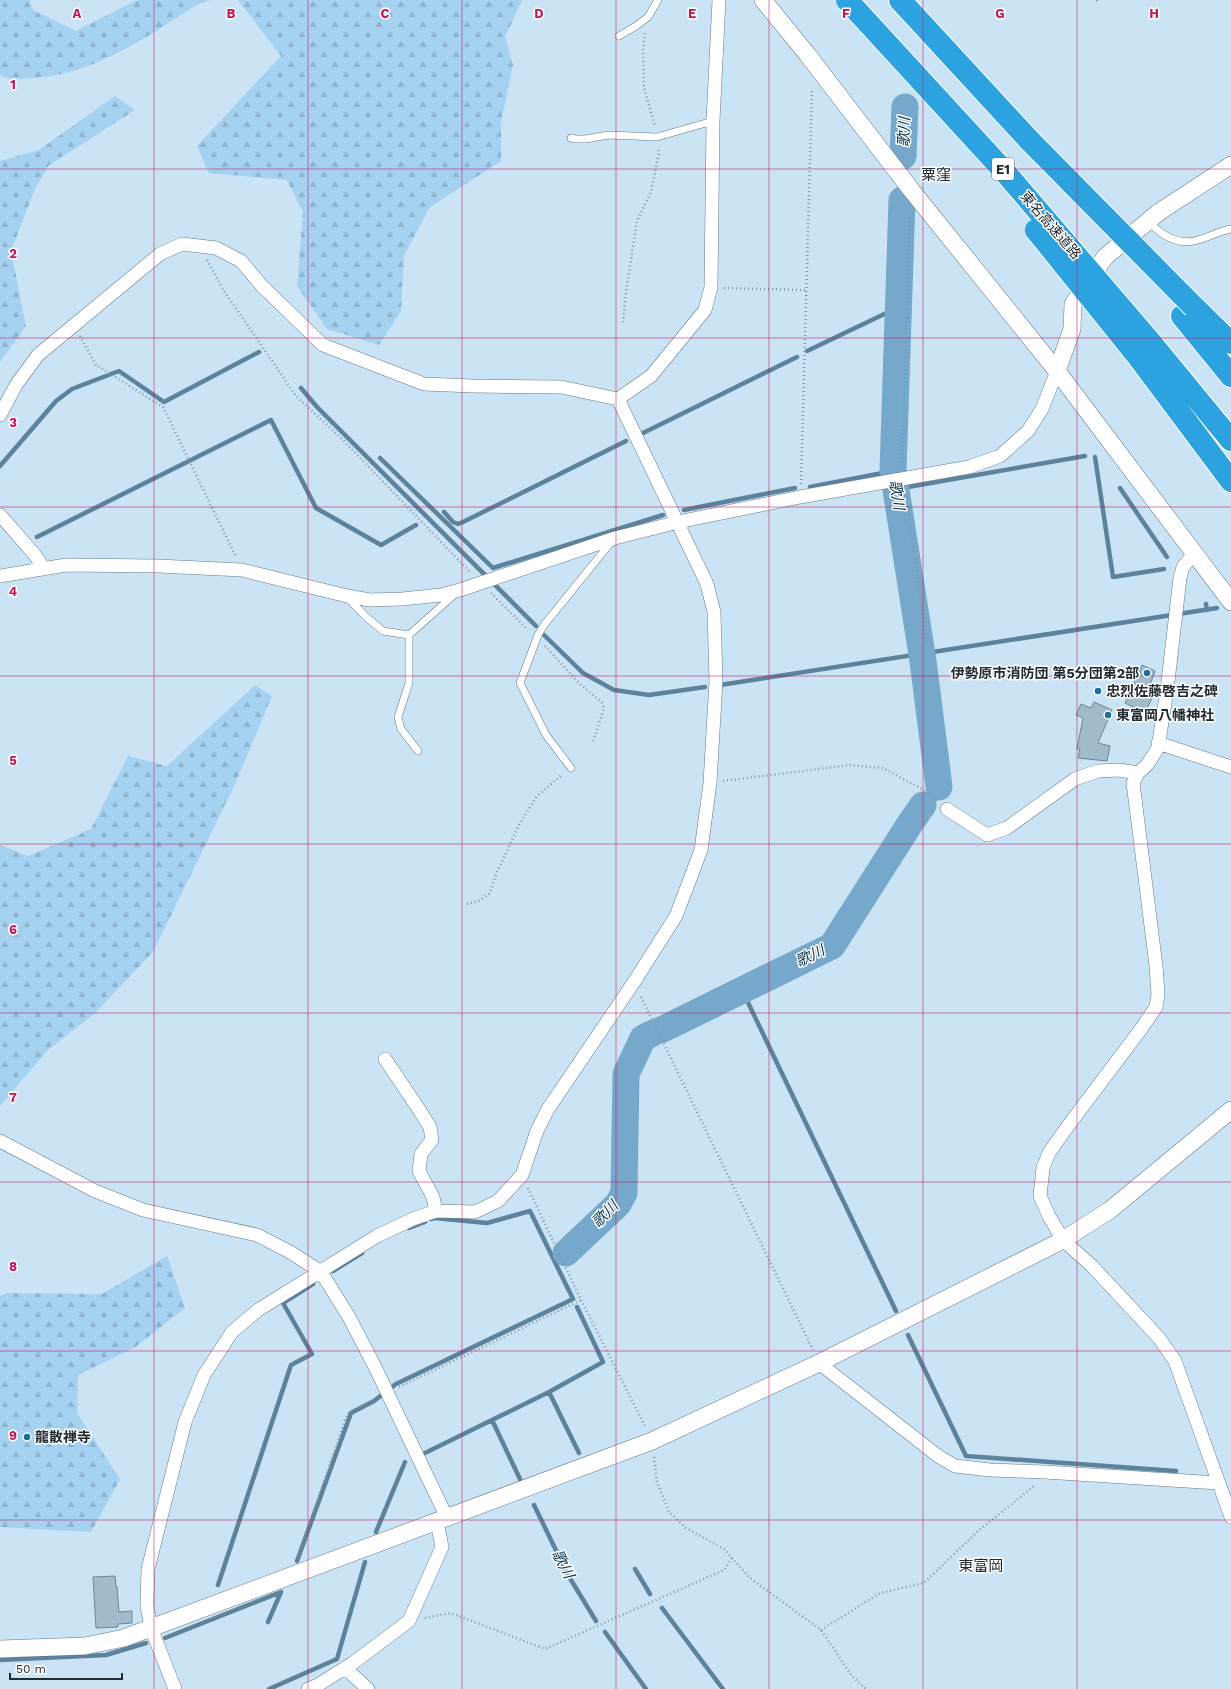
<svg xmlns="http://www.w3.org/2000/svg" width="1231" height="1689" font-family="'Work Sans','Noto Sans JP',sans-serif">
  <defs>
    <pattern id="forest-firs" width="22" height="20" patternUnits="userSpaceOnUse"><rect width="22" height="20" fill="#a5d2f1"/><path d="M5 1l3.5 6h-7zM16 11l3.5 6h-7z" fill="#8eb4cf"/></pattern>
  </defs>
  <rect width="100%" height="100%" fill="#cbe4f5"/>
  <path fill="url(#forest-firs)" d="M0,0H29L33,10L76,31L137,0H211L198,4C146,37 96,74 33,78C21,79 10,81 0,75Z
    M238,0H522L505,37L513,65L501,122V161L430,207L404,256L401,311L379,345L327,329L297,286L303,212L287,180L209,173L197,146L281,56Z
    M115,96L135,110L48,166L35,189L11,251L26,326L0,362V161L39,150Z
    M255,685L272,696L236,782L153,952L95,1013L47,1051L0,1106V845L28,856L91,829L128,756L167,766Z
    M167,1256L185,1308L134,1348L78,1375L77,1413L120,1479L91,1532L0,1527V1296L8,1293L102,1294Z"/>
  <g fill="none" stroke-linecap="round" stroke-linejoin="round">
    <path stroke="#5c829c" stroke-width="4.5" d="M807,351L899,307
      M301,388L317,407L536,626
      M641,434L797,357
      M1095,457L1113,577L1164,569
      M380,458L493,568L663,515
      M0,466L56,401L72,389L119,371L164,402L259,352
      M810,487L893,471
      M908,487L1085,456
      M1120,488L1167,557
      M684,510L795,488
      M444,512L453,522L458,524L463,522L626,441
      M37,537L271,420L316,508L381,545L416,525
      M1206,604L1207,610
      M544,635L583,673L614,690L649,695L705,687
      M720,685L1217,608
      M742,990L896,1311
      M409,1228L425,1222
      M333,1271L362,1253
      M908,1335L966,1456L1176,1471
      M549,1392L579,1453
      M425,1453L492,1420
      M520,1479L492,1420L549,1392L603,1362L577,1307
      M534,1505L568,1575L596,1621
      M376,1532L405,1462
      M297,1561L351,1413L374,1401L396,1384L573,1299L530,1211L487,1223L434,1218L431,1219
      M635,1569L650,1594
      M218,1585L291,1365L312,1354L283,1303L313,1284
      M662,1608L723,1689
      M268,1622L281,1592
      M605,1632L646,1689
      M165,1638L281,1592
      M0,1660L106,1655L146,1643
      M269,1689L337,1659L365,1562"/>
    <path stroke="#75a8ca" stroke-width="27" d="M903,156L905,107
      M902,200L893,471L923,661L939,787
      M661,1030L832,946L911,822L923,805
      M566,1253L618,1204L624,1193L626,1074L643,1038L653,1033"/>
  </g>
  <path fill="#a2bbcb" stroke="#6e8595" d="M1142,665L1155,671L1147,693L1153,696L1145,713L1125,703Z
    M1094,702L1112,710L1098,743L1110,746L1107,761L1078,758L1080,749H1077L1083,718L1076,715L1081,704L1091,708Z
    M115,1576L116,1586H117L119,1612L132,1611V1623L118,1624V1627L96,1628L93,1577Z"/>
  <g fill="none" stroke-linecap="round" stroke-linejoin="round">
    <defs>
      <path id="service" d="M619,36L636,26L648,17L658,0
        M571,138L575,139H585L609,135L657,137L713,121
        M1148,221C1161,235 1178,246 1198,240C1210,237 1219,231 1231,229
        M347,597L365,616L383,631L409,635
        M418,751L401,729L398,717L409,683V635L455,594
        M571,768L546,735L520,683L538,635L544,625L612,541"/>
      <path id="minor" d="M618,399L651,376L705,310L711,287L713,121L719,0
        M0,415L16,385L38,355L160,254L182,244L216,248L241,261L262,286L323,345L424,384L473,386L561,387L618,399L707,584L714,612L716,681L710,783L701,850L676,916L634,982L548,1109L537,1131L522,1175L498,1201L475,1212L436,1211L413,1219L377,1236L258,1310L232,1332L204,1375L185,1422L148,1569L147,1605L151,1628L175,1689
        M0,515L35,555L44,569
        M1194,554L1183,567L1180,578L1167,690L1158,748L1147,765L1138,773L1133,783L1156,966L1158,994L1156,1007L1141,1029L1065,1130L1049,1153L1043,1168L1040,1196L1049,1216L1063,1240L1092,1266L1159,1338L1175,1361L1231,1517
        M0,576L66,565L158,566L242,570L347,596L370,600L402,599L441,595L460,590L615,538L678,522L800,497L969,467L1000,456L1028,431L1042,409L1057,371
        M1158,743L1231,767
        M947,809L987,835L1007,828L1075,779L1098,771L1119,770L1138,773
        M385,1059L418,1108L430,1127L432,1140L421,1154L419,1171L433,1197L436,1211
        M0,1141L95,1191L143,1210L257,1235L290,1252L321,1272L349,1317L376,1369L447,1518
        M819,1363L938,1456L955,1466L990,1470L1045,1472L1218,1483
        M345,1668L368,1689
        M308,1689L318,1685L353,1663L409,1621L442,1547L437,1522"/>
      <path id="tertiary" d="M763,0L807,54L912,191L1057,371L1231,602
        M1057,371L1072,329L1073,304L1105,257L1159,212L1231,165
        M0,1649L85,1646L124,1638L652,1441L819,1363L1063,1240L1110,1210L1231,1110"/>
      <path id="motorway" d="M900,0L1031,142
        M1194,307L1231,343
        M1182,316L1231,376
        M1152,344L1231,440
        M1136,354L1231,481"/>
    </defs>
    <use href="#service" stroke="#647a8a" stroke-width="8"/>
    <use href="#minor" stroke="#647a8a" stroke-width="14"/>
    <use href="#tertiary" stroke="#647a8a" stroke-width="18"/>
    <use href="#motorway" stroke="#fff" stroke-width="24"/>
    <path stroke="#8395a2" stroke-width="2.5" stroke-dasharray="1 3" stroke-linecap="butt" d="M1097,0L1098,2
      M645,33L643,48L644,88L655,126
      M207,260L224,291L296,396L342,439L470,572
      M724,288L805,290
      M623,322L626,292L637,221L651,192L659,153L658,147
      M80,336L96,365L163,407L236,557
      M902,466L910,213
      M801,484L812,88
      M905,491L927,643
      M491,593L528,630
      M545,646L579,683L602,703L604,708L593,742
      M723,781L851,765L883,768L922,789L937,801
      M467,904L479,901L490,893L496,874L519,825L537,796L563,774
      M641,997L813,1350
      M528,1188L581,1300L646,1428
      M399,1387L581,1300
      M654,1457L657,1482L669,1512L686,1528L724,1549L750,1578L821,1630L852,1676L866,1689
      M298,1557L345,1420L349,1412L375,1399
      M425,1618L451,1613L545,1649L724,1570L732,1558
      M821,1630L880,1593L924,1583L977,1532L1034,1486"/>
    <use href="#service" stroke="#fff" stroke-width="7"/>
    <use href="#minor" stroke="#fff" stroke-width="13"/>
    <use href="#tertiary" stroke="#fff" stroke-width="17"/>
    <use href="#motorway" stroke="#2ca2e0" stroke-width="22"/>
    <defs>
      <path id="motorway-bridge" d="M847,0L1004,171L1152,344
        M1031,142L1194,307
        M1036,230L1136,354"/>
    </defs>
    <use href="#motorway-bridge" stroke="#fff" stroke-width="24" stroke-linecap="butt"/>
    <use href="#motorway-bridge" stroke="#2ca2e0" stroke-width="22"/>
  </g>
  <path fill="none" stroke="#c2185b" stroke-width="1" stroke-opacity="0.55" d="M154,0V1689M308,0V1689M462,0V1689M616,0V1689M769,0V1689M923,0V1689M1077,0V1689M0,169H1231M0,338H1231M0,507H1231M0,676H1231M0,844H1231M0,1013H1231M0,1182H1231M0,1351H1231M0,1520H1231"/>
  <g fill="#15719f" stroke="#fff" stroke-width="1.5">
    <circle cx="1147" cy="673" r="4"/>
    <circle cx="1098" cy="691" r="4"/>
    <circle cx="1108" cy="715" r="4"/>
    <circle cx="27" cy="1437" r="4"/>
  </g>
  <g text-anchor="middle" stroke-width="3" stroke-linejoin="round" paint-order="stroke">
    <rect fill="#fff" stroke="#646b70" stroke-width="1" x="992" y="158" width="22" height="22" rx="3"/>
    <g font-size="13" font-weight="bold" fill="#222b32">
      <text x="1003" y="174">E1</text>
    </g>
    <g font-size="14" fill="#222b32" stroke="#fff">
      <text transform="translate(1051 225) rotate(49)" y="5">東名高速道路</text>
    </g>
    <g font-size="14" font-weight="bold" fill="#222b32" stroke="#fff" text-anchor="start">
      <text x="1139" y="678" text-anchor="end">伊勢原市消防団 第5分団第2部</text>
      <text x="1106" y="696">忠烈佐藤啓吉之碑</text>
      <text x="1116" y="720">東富岡八幡神社</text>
      <text x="35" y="1442">龍散禅寺</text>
    </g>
    <g font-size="15" font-style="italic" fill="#06334a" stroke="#fff">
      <text transform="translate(904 132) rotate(-88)" y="5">歌川</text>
      <text transform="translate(897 495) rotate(81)" y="5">歌川</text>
      <text transform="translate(810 956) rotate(-26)" y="5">歌川</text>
      <text transform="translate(605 1214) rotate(-46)" y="5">歌川</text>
      <text transform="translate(563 1564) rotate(63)" y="5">歌川</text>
    </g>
    <g font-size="15" fill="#222b32" stroke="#fff">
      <text x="936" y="180">粟窪</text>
      <text x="981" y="1571">東富岡</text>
    </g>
  </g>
  <g font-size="13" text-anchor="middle" font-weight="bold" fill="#c2185b" stroke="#fff" stroke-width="3" stroke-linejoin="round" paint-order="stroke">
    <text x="77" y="18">A</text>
    <text x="231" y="18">B</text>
    <text x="385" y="18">C</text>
    <text x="539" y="18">D</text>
    <text x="692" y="18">E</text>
    <text x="846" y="18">F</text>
    <text x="1000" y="18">G</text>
    <text x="1154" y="18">H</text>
    <text x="13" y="89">1</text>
    <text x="13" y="258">2</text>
    <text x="13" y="427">3</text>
    <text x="13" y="596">4</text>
    <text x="13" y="765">5</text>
    <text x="13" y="934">6</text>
    <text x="13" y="1102">7</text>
    <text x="13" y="1271">8</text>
    <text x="13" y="1440">9</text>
  </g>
  <path d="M10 1673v6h112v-6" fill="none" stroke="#222b32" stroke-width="2"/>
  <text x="16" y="1673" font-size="12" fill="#222b32" stroke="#ffffff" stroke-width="3" paint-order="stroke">50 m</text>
</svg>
